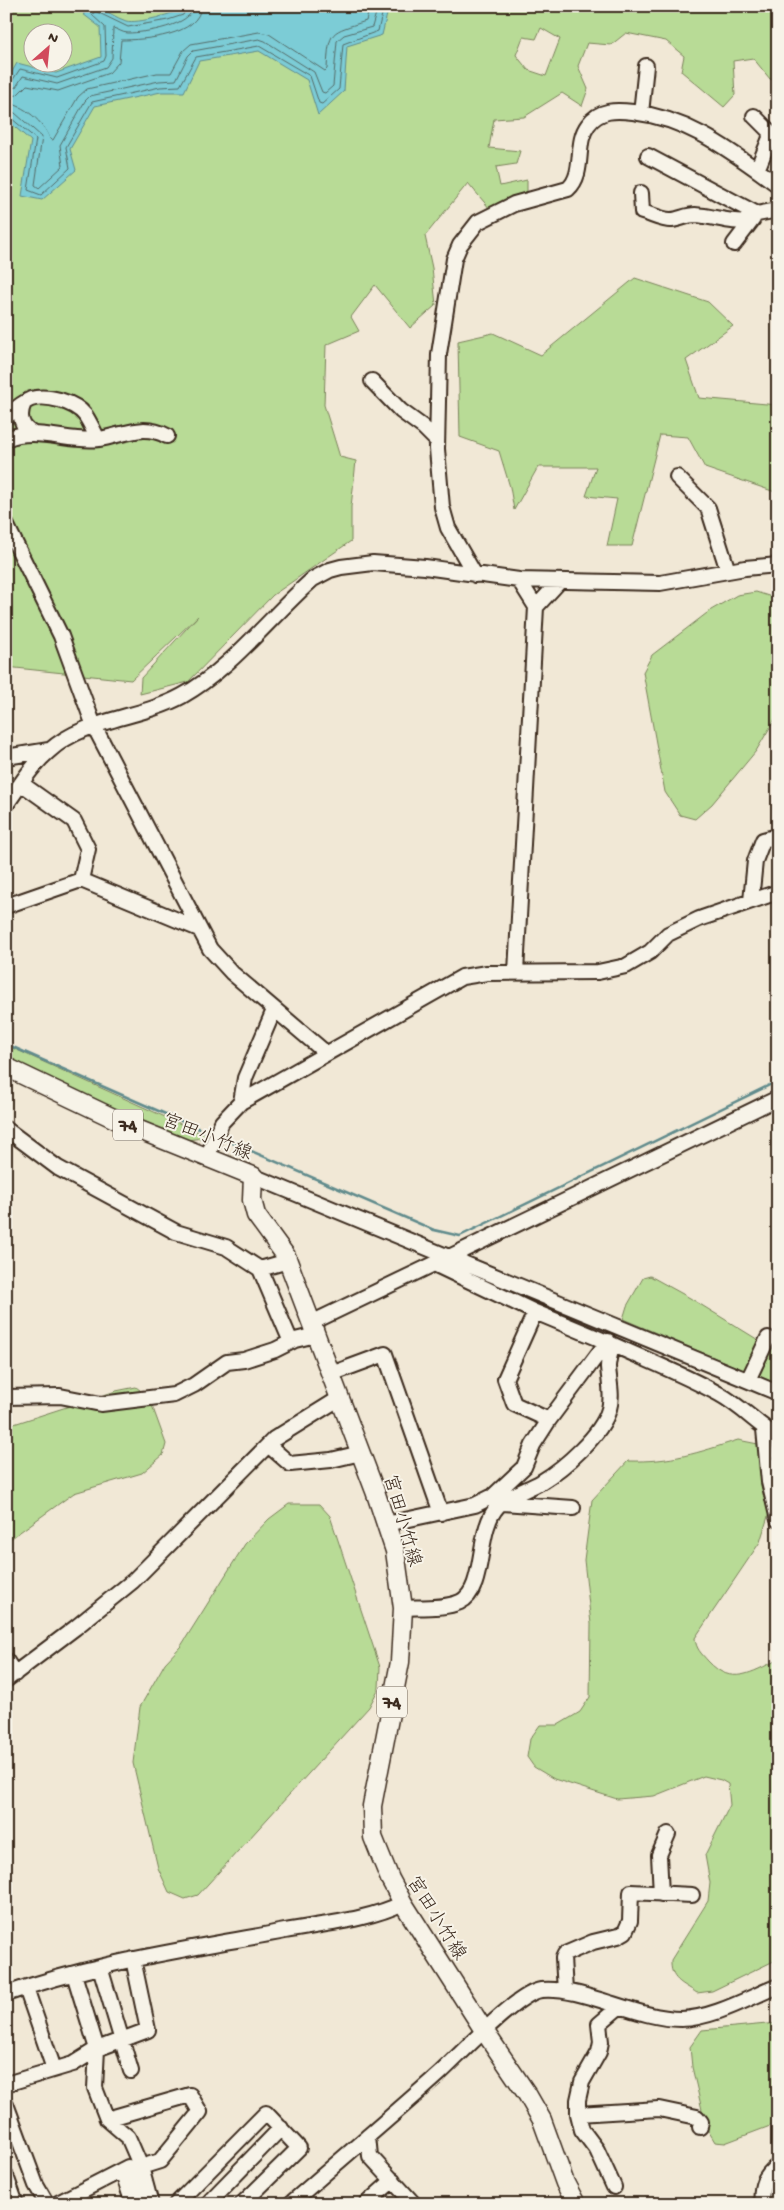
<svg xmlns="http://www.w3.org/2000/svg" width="784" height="2210" font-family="'Gochi Hand','Klee One',sans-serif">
  <rect width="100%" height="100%" fill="#f1e8d6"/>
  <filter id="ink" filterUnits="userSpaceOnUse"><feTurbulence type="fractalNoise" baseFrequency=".02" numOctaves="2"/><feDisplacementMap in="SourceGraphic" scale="10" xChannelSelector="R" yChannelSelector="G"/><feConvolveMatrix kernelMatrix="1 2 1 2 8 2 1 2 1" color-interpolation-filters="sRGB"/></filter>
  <g filter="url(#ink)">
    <path fill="#b8db96" stroke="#7a825a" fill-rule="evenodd" d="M6,6H778V81L770,79L753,58L733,61L735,95L724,107L681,71L684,56L666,41L626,33L611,45L587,43L578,66L588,89L582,106L562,93L524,117L494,119L489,148L520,151L516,164L496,167L500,186L527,180V195L490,209L468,183L425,236L432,268L436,305L410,328L375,285L351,317L359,331L326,345L324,405L340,457L356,461L351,507V541L273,595L188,682L140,694L141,678L198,616L131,680L6,667ZM541,28L560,39L546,76L528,70L516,55L523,37L536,39ZM32,32H62V62H32Z
      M635,278L708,302L733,326L686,360L699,398L778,405V493L705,468L688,437L660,435L632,546H607L617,499L586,496L596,467H538L514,510L510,487L499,451L460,437L458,341L493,333L541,355Z
      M756,592L778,599V714L756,751L712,804L695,819L680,815L665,792L643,672L652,655L711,610L737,595Z
      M6,1045L205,1135L203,1138L187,1140L135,1122L6,1062Z
      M650,1276L690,1298L760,1341L746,1371L623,1319L627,1306L643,1278Z
      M768,1348H778V1384L757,1375Z
      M136,1387L149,1397L166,1444L163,1455L142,1473L74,1493L6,1542V1424H14L116,1391Z
      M738,1440L758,1444L775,1454L778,1465V1484L760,1542L695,1638C696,1649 701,1653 708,1661C732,1687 751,1672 778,1660V1959L712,1991L697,1993C682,1983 670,1980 671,1960L708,1901L710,1883L705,1855L730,1805L728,1784L721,1780L704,1776L654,1796L617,1799L554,1779L534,1767L527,1757L530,1739L540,1725H558L580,1712L590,1697L591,1624L584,1560L592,1500L628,1461C672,1462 697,1453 738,1440Z
      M289,1504H319L330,1516L380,1667L379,1688L369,1707L198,1895L185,1899L169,1892L158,1868L133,1763L140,1707L165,1663L181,1646L245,1544L269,1519Z
      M778,2023V2123L725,2143L715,2142L706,2127L692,2067L690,2047L702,2030Z"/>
    <path fill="#7bccd6" stroke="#618b8c" d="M92,6H97C106,11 117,18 126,21C137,24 177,14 184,6H389L382,35L347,46L344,91L318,115L307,80L259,51L199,61L184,92H161L95,106L70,149L76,170L42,200L22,196L31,141L8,121L6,82L17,63L56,73L101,57L100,27L83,14Z"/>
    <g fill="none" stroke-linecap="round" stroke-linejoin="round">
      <path stroke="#556b68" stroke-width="1" d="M6,83L12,81L20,69L57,78L104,61L106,56L105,27L92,15L95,11L128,27L168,20L183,15L187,6
        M6,90L16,87L23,76L57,84L106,67L112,58L113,28C118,29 122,33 128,33C144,33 192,26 194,6
        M6,97L17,95L27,85L58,91L109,73L119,62L121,40C143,40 200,36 201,6
        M6,103C22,103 46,124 50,139L53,140L78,97L87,89L157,73H171L183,51L191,44L259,32L269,34L325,71L327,69C329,29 330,33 366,21L370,6
        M6,110L15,113L42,137L35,185L39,188L63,166L60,145L85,101L90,96L159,81L176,80L188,56L193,51L259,39L265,41L314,72L322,92L325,93L333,86L337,41L344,35L372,27L378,6
        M6,117L11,118L36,139L28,190L41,195L70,168L66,147L92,102L160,87L180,86L196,57L259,46L310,76L319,103L322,104L339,89L343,44L378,31L384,6"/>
      <path stroke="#618b8c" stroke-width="2.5" d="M6,1044L211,1134
        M221,1138L434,1230L460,1236L778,1081"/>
      <defs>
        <path id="minor" d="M641,113L646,66
          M754,116L769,131L770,138L757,170
          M648,156L757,214L778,210
          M641,193L642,212C651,214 663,221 672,220C680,219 687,215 695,215C714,216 732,224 750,221
          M734,244L753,219
          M372,381L401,411L423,427L437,441
          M24,403C18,416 21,428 34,434
          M6,417C14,410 21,403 31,399C47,394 75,402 85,415C90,422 94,432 98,439
          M6,439C35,426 69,443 99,439C125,435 142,423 167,436
          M677,477L708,508L728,571
          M6,524L61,636L94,726L210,949L232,973L326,1053
          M475,575L448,528L442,507L437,449L439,354L454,259L460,245L478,222L514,204L568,189C586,173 574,143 588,125C599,109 617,110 633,112C691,119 732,152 778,185
          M536,607L560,581
          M6,757L49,750
          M22,784L74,821L88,849L81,880L199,929
          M6,805C19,787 32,765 49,751C85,718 140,719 182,696C230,670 271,616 313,579L330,570L341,567L373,563L425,567L519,580L660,583L745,568L778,565
          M751,901L755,861L763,840L778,836
          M6,906L81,880
          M516,972L536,607L519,580
          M241,1102L245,1078L274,1010
          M6,1129L58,1168L176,1232L226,1247L260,1269L288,1261
          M207,1157L222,1122L241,1102L462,977L487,973L598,972L626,966L650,952L668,934L699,919L778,892
          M253,1176L778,1393
          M449,1257L778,1098
          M260,1269L291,1342
          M535,1312L505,1379L514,1404L549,1420
          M311,1323L434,1264L535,1312L607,1342L549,1420L533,1445L524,1467L493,1496L475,1505L386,1524
          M608,1341L607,1342C644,1359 683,1374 719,1394C741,1406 757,1424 778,1437
          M331,1374L385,1354L441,1513
          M748,1380L768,1338
          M6,1397L60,1396L101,1404L174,1395L194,1385L227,1362L244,1360L275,1350L295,1340L316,1335
          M764,1429L769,1482L778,1520
          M268,1445L290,1464L331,1460L361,1453
          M503,1503L573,1508
          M403,1608C420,1607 444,1609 460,1602C487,1589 475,1530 498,1506C509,1495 527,1490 541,1482C564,1468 602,1435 609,1409C613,1396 609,1381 608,1367C608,1360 611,1352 612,1345
          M6,1660L15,1674
          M6,1680L75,1628L133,1581L274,1439L340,1398
          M661,1894L659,1855L668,1834
          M100,1967L131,2071
          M74,1974L97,2049L95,2088L107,2119L128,2137L141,2167L151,2204
          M26,1988L54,2069
          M565,1991L563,1958L565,1954L593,1942L618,1936L625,1932L630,1921L631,1892L692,1895
          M6,1994C96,1962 191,1949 285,1931C322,1924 369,1920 403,1903
          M6,2084L73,2064L97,2049L148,2030L133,1959
          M6,2104L36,2185L47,2204
          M578,2114L659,2109L697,2117L701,2122L700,2127
          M107,2119L190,2095L200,2112L160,2161L141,2167
          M368,2136L370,2156L414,2204
          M122,2170L133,2204
          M6,2176L16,2204
          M614,2187L597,2150L582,2130L578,2114V2100L582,2082L599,2052L601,2042L599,2024L619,2007
          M210,2201L281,2128
          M56,2204L128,2167L144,2194
          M176,2204L266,2113L299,2148L242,2204
          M290,2204C340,2160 390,2118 439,2074C459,2056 517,1993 541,1990C583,1986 636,2019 681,2019C714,2018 748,1998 778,1986
          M366,2204L393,2180
          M762,2204C760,2186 764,2176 778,2165"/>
        <path id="major" d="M6,1067L132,1127L253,1176L252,1200L256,1215L286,1256L375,1491L395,1551L403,1608L400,1662L372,1806L373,1837L390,1879L403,1903L485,2032L527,2094L542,2120L565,2183L576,2204"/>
      </defs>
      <use href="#minor" stroke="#3b2a1e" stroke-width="18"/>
      <use href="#major" stroke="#3b2a1e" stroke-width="21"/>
      <use href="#minor" stroke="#f7f3e8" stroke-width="14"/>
      <use href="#major" stroke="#f7f3e8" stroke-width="18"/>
    </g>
  </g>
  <g text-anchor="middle" stroke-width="4" stroke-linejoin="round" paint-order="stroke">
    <g fill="#f7f3e8" stroke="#73665b" stroke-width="1">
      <rect x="113" y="1109.5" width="30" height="31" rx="4"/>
      <rect x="377" y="1686.5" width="30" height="31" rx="4"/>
    </g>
    <g font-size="18" font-weight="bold" fill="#3b2a1e">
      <text x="128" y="1131">74</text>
      <text x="392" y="1708">74</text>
    </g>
    <g font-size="19" fill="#3b2a1e" stroke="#f7f3e8">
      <text transform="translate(208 1135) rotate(22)" y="7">宮田小竹線</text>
      <text transform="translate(404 1520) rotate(74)" y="7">宮田小竹線</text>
      <text transform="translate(438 1917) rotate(58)" y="7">宮田小竹線</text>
    </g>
  </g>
  <rect width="784" height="2210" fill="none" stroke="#f7f3e8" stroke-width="25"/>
  <rect x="12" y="12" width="759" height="2185" fill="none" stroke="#3b2a1e" stroke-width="2" filter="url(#ink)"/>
  <g transform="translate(48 48) rotate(27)"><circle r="24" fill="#f7f3e8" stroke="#aca397"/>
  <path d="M0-4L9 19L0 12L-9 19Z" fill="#d1495b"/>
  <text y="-8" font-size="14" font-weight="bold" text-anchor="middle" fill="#3b2a1e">N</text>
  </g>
</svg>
